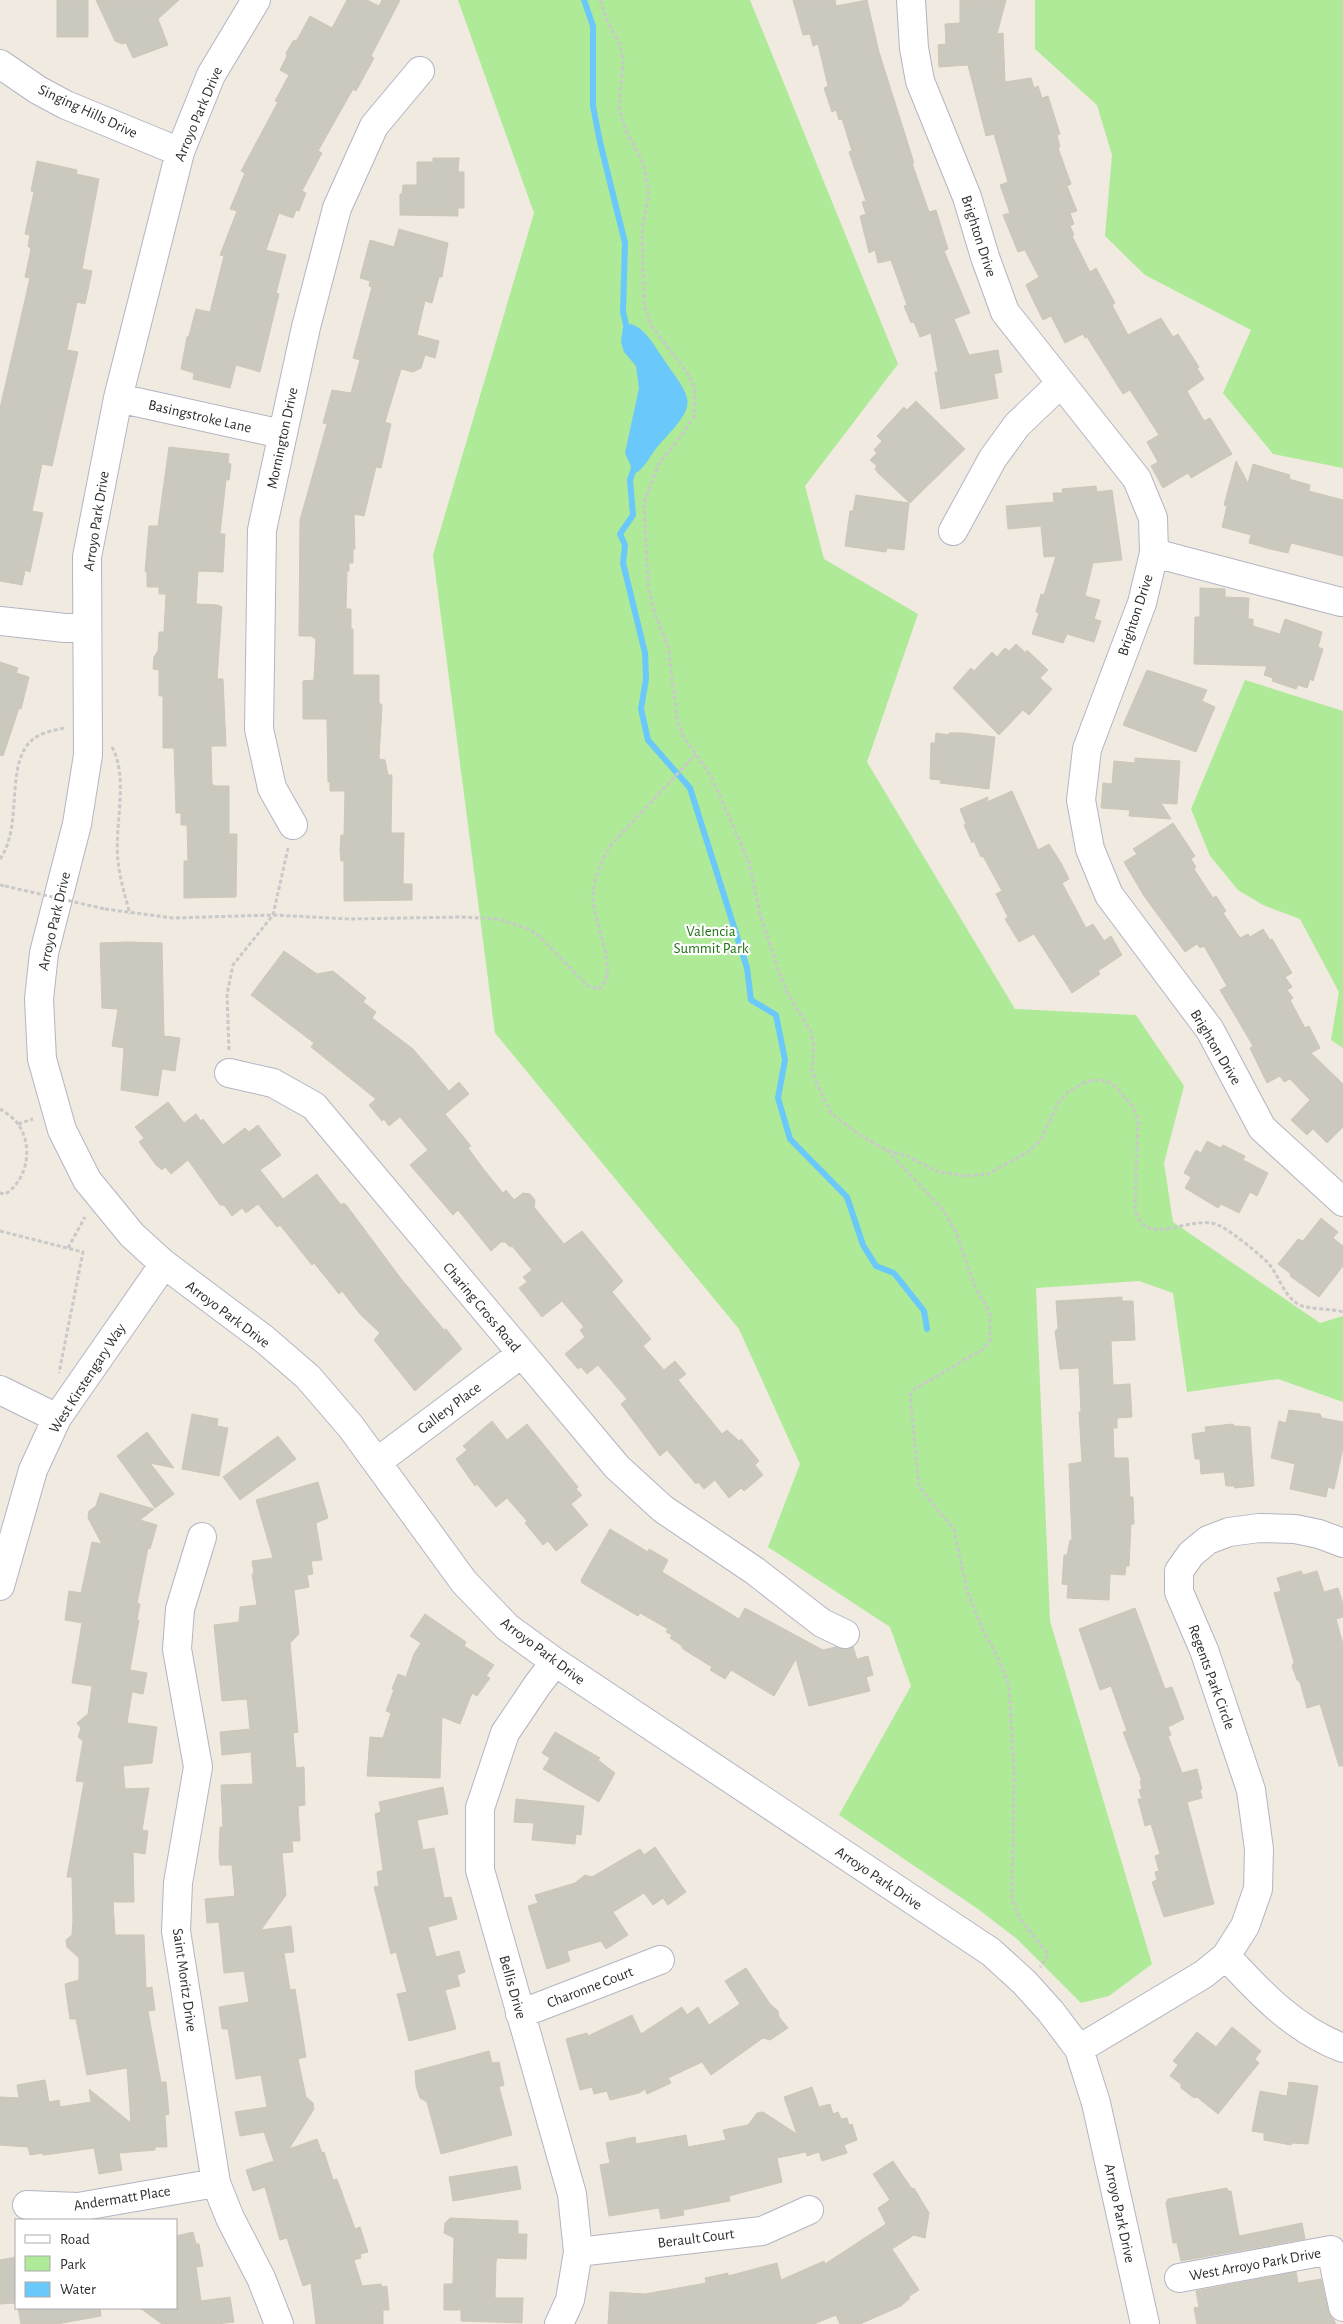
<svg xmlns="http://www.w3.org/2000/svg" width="1343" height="2324" font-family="'Alegreya Sans',sans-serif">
  <rect width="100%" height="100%" fill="#f0eae0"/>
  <path fill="#aeea98" d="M458,0H750L898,364L805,486L824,559L918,614L867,762L1015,1009L1136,1015L1184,1086L1164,1163L1173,1222L1320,1323L1343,1316V1402L1278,1379L1187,1392L1173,1293L1139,1281L1036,1288L1050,1621L1152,1964L1109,1996L1081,2003L1017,1939L978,1909L839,1815L911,1686L890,1627L768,1547L800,1464L739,1329L495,1033L433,555L534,213Z
    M1035,0H1343V468L1273,454L1223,393L1251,330L1145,275L1105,236L1112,155L1097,105L1035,49Z
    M1245,680L1343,711V1048L1331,1040L1339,992L1300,919L1263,905L1238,890L1210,856L1191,809Z"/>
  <path fill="#6bc8fa" d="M631,324C644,328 653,343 660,354C693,403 701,400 658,446C651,454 645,468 636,473L633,471L625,453L639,388L636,366L624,352L621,342L623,327Z"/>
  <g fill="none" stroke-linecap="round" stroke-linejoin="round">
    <path stroke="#6bc8fa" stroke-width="6" d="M584,0L593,26V106L600,142L625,243L623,312L628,333
      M635,465L630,480L633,515L620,534L625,545L623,563L645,653L646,679L641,709L648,740L690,788L747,968L751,1000L776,1015L785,1060L778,1098L790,1139L847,1197L863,1245L876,1266L894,1273L924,1311L927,1329"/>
  </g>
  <path fill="#cbc8be" stroke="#ccc7b8" d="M57,0H88V37H57Z
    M96,0H179L158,19L168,45L133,58L126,43L122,44L115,41Z
    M347,0H367L379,6L382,0H400L371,56L374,58L356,91L353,89L318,151L322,153L302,191L306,193L299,211L296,210L293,218L279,213L266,250L286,255L276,293L279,294L260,372L236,365L230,388L193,379L194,373L181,369L187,337L189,336L196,309L210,312L224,256L220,255L237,211L230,209L245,173L241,171L278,102L275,101L289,75L280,70L287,56L286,53L293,41L297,40L310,16L332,28Z
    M793,0H835L836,6L867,0L879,52L914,163H912L929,212L936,210L948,249L944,251L970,313L954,319L969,355L998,350L1002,372L994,374L998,398L941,409L935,372H938L931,333L920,337L914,322L911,323L904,306L907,305L891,260L878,263L875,250L869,253L860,216L866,214L862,202L866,201L849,152L852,151L842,119L839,120L836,110L832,112L824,88L828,86L818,44L813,46L810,34L803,35Z
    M960,0H1006L997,34L1003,33L1005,82L1031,78L1034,88L1038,86L1042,98L1048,96L1060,134L1057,135L1060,147L1058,148L1071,184L1067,186L1077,211L1070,213L1074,224L1070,226L1074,235L1072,236L1090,272L1096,268L1115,303L1112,305L1128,335L1161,318L1173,337L1178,334L1199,367L1197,368L1204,379L1187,391L1204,421L1210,418L1232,454L1191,478L1188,473L1163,488L1151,466L1158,462L1147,442L1159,435L1130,390L1123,394L1087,337L1085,338L1083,334L1065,343L1051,316L1043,320L1034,302L1026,285L1039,277L1025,250L1018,252L1003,215L1010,213L1000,185L1008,182L994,134L986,136L968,65L939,67L938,45L946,44L945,24L960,23Z
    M433,158H459L458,172H464V208H458V216L400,215V194H402L403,185H417V162H433Z
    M37,161L77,170L76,174L99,179L82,269L92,271L85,304L77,302L67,350L78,352L52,466L42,464L32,511L43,513L30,572L25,570L22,585L0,581V408L30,278L25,277L31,249L28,246L30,235L25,234L34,192L31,191Z
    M399,229L448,243L442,277H439L432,303L425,301L417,335L439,341L435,358L425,355L421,368L413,372L401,369L385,422L391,424L381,468L376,467L364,516L354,514L355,549H353V563H349V571H347L346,609H351V629H353V675H379V703L382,705L379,759L385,760L388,775H392L391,833H404L403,884H412V900L344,901V861H341L340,850L341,835H344L345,791H330V782H328L327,719H303V681L314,680L316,638H313V636H299L300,520L327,424L323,423L332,390L351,393L360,360L353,358L372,287L369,286L370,281L360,278L370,240L394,247Z
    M916,401L965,449L910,503L878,473L875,469L877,466L870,460L877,453L874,450L882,441L877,436L904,407L907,410Z
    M169,447L229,454L228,463L231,464L229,480H226L220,534H225L223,572L198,571L196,604L218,605L222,607L217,679H223L226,746H211L212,784L215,786H229V834H237L236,897L184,898V861H188L187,825H181V813H176L174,748H163V696H159V670L153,669L154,657L158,651L159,632H164L166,594H159V587H147V573L145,571L149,526H158Z
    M1236,461L1248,483L1253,464L1290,475L1289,479L1310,485L1309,491L1343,500V556L1291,543L1288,553L1270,549L1249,543L1251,535L1222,527L1227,506L1224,505Z
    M1096,486L1097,492L1112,490L1122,560L1093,563L1085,596L1100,600L1094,619L1101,621L1094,642L1067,634L1063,643L1032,634L1039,613L1036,612L1041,594L1044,595L1056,556L1044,557L1041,526L1008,529L1006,506L1054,502L1053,493H1063L1062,489Z
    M856,495L909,503L904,550L887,548L886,552L845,546L850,511H853Z
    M1200,588L1225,589V597L1249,598L1248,619H1253V626L1280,634L1285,619L1322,632L1318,647L1323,649L1313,681L1310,679L1307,688L1298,685L1296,689L1272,681L1273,678L1264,675L1267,666L1194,664L1195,617H1200Z
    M1016,644L1026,653L1027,650L1048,670L1040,678L1052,689L1029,715L1023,710L999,735L953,688L971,668L974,671L992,652L997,657L1005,648L1009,651Z
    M0,662L18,668L16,673L29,677L21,709L19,708L3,756L0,755Z
    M1147,670L1207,690L1202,701L1215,707L1196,752L1123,725Z
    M936,733L949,735V733H963L995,737L989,789L940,783L941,780L930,779L931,743H935Z
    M1135,758L1180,761L1177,804L1161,803L1171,819L1129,816L1130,810L1101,808L1103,783L1112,784L1114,761L1135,763Z
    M1012,791L1038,850L1049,844L1061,863L1069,879L1062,883L1086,928L1093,924L1104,941L1111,936L1122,955L1098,971L1100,974L1072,993L1034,934L1019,942L1005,919L1008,917L996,894L1002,891L983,856L981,857L974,841L972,843L964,825L966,824L960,809L988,797L987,802Z
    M1173,823L1195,856L1191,859L1196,867L1194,869L1213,898L1216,896L1226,911L1223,913L1240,938L1248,934L1250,937L1263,929L1270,940L1272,939L1292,973L1285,977L1292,987L1287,990L1293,998L1290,1000L1305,1028L1309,1026L1320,1048L1311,1053L1343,1084V1127L1327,1143L1313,1129L1307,1135L1291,1120L1310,1100L1290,1079L1284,1082L1280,1076L1267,1083L1250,1048L1253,1046L1220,990L1227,986L1204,946L1200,948L1197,944L1185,952L1144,896L1124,862L1137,854L1133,849Z
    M128,942L162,943L164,1036L180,1038L175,1071L162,1069L158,1096L121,1090L124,1048L112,1046L118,1009L102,1008L100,943Z
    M284,951L317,974L333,971L366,998L363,1002L376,1012L372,1018L413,1049L449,1091L459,1082L469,1094L445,1114L471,1146L468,1148L485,1171L503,1193L506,1190L514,1200L523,1193L530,1194L535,1200L534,1207L564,1244L582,1231L623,1281L612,1292L651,1339L643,1346L664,1370L675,1361L686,1374L678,1380L722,1434L727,1430L739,1441L741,1439L759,1461L755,1465L763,1475L744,1491L741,1488L729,1498L715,1480L704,1489L698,1482L696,1484L667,1450L660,1456L621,1404L627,1399L598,1365L587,1374L581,1367L578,1369L565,1354L585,1337L580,1330L584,1327L562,1301L542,1317L519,1288L527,1282L523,1277L532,1270L512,1246L510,1247L505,1242H501L491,1251L458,1210L453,1215L410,1165L428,1150L400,1117L389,1126L384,1119L382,1121L369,1105L376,1099L311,1047L314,1043L251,995Z
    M168,1102L184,1123L196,1114L201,1121L203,1119L223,1145L245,1128L249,1132L258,1125L281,1155L260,1170L283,1199L317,1174L341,1205L344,1203L347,1206L402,1280L444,1330L446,1329L462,1349L415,1391L374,1340L380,1333L360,1314L342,1291L339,1294L314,1263L312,1265L280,1225L277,1227L258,1204L246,1213L242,1208L232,1216L224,1205H220L188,1160L171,1174L165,1167L162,1170L156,1165L139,1142L144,1138L135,1127Z
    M1207,1141L1221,1148L1223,1145L1245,1156L1243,1160L1268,1173L1257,1196L1250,1192L1239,1213L1221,1204L1218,1208L1185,1188L1191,1177L1184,1173L1196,1150L1201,1153Z
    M1321,1218L1338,1232L1333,1238L1343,1246V1266L1319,1297L1290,1276L1291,1274L1278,1264L1298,1239L1303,1241Z
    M1122,1297V1301H1133L1135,1340L1111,1341L1113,1385L1130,1384L1132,1417L1117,1418V1428H1113L1114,1458H1128L1130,1497H1133L1134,1524H1131L1129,1566H1126L1125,1575L1110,1574L1109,1600L1067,1598L1068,1585L1062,1584L1064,1555H1067L1070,1540H1072L1069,1464L1082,1462L1079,1412H1081L1079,1368L1060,1369L1055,1331L1058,1328L1056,1301Z
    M1289,1410L1320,1414L1322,1418L1343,1422V1448L1334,1489L1328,1487L1326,1497L1290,1489L1295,1464L1271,1458L1279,1421L1286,1423Z
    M192,1414L218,1419L217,1426L228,1428L219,1476L182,1469Z
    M492,1421L507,1440L527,1424L578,1487L576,1489L582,1495L571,1504L588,1525L556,1551L548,1541L543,1545L525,1523L527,1521L507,1498L496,1507L477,1484L475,1486L456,1459L467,1450L463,1446Z
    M1233,1424L1234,1426L1250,1427L1254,1486L1235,1488L1234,1486H1226L1224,1472L1201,1474L1200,1459H1195L1192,1434L1206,1432L1205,1427Z
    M147,1432L174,1468L150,1463L174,1494L155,1508L117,1456Z
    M278,1436L296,1459L240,1500L223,1477Z
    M318,1482L328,1518L316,1523L322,1560L311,1561L313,1574L307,1575L309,1587L294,1590L299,1634L290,1643L298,1732L293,1733L296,1768L304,1767L305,1805L298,1806L300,1841H292L293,1852L282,1853L286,1895L261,1930L291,1926L294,1952L284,1953L290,1990L295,1989L306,2057L298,2059L306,2097L313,2103L314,2109L289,2149L317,2139L322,2153L324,2152L333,2180L337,2179L355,2229L360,2227L368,2252L360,2254L361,2258L354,2260L362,2286L381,2284L382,2287L387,2286L389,2310H383V2324H316L311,2283L303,2286L287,2238L280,2240L265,2187L253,2191L246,2170L274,2161L264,2132L240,2136L235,2112L267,2107L261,2075L236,2079L228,2029H222L219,2007L249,2002L244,1971L224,1973L219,1922L207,1923L205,1899L235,1896L232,1865H220L219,1856L220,1827H223L221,1785L253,1784L251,1752L222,1755L220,1732L250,1729L247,1699L222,1701L214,1625L239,1622L240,1607L257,1605L252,1574H254L252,1561L273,1558L256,1500Z
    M100,1493L154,1509L140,1520L157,1525L150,1549L148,1548L137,1603L140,1604L137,1620H139L130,1670L147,1673L143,1694L132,1692L127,1723L157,1727L152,1763L123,1766L125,1789L149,1788L142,1830L148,1831L145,1854L133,1852L134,1902H113L115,1935H144L146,1988L152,1987L155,2010L148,2011L161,2082H166L169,2114L165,2115L167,2147H155V2150L119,2153L122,2170L99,2174L94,2148L52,2154L43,2155V2153L30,2155L28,2147L0,2145V2097L19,2098L17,2085L45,2080L49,2102L59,2100L60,2107L91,2102L89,2089L131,2123L127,2068L87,2075L76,2019H70L65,1984L79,1980V1958L67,1947L66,1940L72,1935L73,1920L72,1877H67L84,1782L76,1781L83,1741L78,1737L81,1728L77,1723L88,1714L92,1686L72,1683L82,1623L65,1620L69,1591L81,1593L92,1542L102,1544L88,1518L89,1511L96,1506Z
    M610,1529L648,1552L649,1549L668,1560L662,1572L739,1619L745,1608L823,1650L836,1647L846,1650L853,1647L857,1659L868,1656L873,1675L866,1677L870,1691L809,1706L796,1659L774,1696L731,1670L725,1679L710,1670L712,1667L683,1649L681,1645L670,1638L672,1635L666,1632L668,1629L640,1613L638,1616L582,1583L581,1580Z
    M1301,1571L1303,1575L1317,1571L1324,1592L1338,1588L1343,1604V1617L1336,1619L1343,1644V1766H1339L1320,1704L1307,1708L1300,1682L1297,1680L1292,1666L1294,1662L1274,1593L1281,1591L1277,1578Z
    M1135,1608L1165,1689L1172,1687L1184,1719L1168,1727L1171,1735L1168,1736L1182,1773L1197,1769L1202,1789L1200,1790L1202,1798L1187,1802L1214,1904L1164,1917L1152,1882L1157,1880L1155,1872L1159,1871L1155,1856L1160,1854L1151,1824L1145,1826L1138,1799H1142L1139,1790L1142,1789L1140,1781H1142L1123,1732L1127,1731L1111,1686L1100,1690L1079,1629Z
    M425,1614L466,1642L464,1646L494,1665L486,1676L490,1678L477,1696L472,1693L460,1724L442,1717L440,1778L367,1776L370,1737L383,1738L391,1713L386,1711L394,1690L392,1689L398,1674L406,1677L414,1654L421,1643L410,1636Z
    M555,1732L600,1758L598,1760L615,1773L599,1802L543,1769L550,1758L542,1753Z
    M443,1787L448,1814L417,1820L423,1850L434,1848L444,1898L451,1897L457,1919L428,1927L436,1957L459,1951L465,1972L457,1975L460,1986L445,1990L456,2029L409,2041L397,1994L407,1992L396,1952L391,1954L374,1887L379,1886L377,1872L383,1870L375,1814L381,1812L379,1802Z
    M516,1799L584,1806L581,1835L576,1834L575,1844L532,1840L534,1823L514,1822Z
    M655,1847L686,1892L668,1905L663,1898L653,1905L644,1893L613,1912L628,1935L606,1949L601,1941L567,1951L570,1961L547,1969L528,1906L538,1903L535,1895L575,1883L585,1875L592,1877L640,1849L644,1855Z
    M746,1968L770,2004L778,2011L779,2017L788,2028L770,2040L763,2038L711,2075L702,2062L668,2078L671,2083L647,2094L645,2089L639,2093L610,2100L607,2091L594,2094L592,2087L580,2090L566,2039L587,2033L588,2036L632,2015L641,2034L682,2007L687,2015L698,2007L709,2025L740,2004L725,1981Z
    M1232,2027L1261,2051L1255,2059L1259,2063L1218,2114L1197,2097L1194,2098L1181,2088V2084L1170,2076L1178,2065L1173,2061L1197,2032L1216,2047Z
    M489,2051L492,2063L499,2062L504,2085L499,2087L512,2135L441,2154L427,2102L420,2098L416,2086L415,2071Z
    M1289,2082L1318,2086L1308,2144L1292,2143L1291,2145L1264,2140V2133L1252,2131L1260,2091L1287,2096Z
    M812,2087L819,2107L830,2104L833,2114L838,2112L841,2119L847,2118L849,2125L852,2124L857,2140L844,2145L847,2153L822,2161L819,2152L807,2156L806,2152L777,2158L782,2182L729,2196L730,2201L683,2210L684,2215L661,2219L659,2208L609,2216L600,2165L610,2163L606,2143L635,2137L636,2144L686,2135L688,2147L726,2140L723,2130L748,2125L757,2113L763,2112L797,2134L784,2097Z
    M893,2161L912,2189L914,2188L929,2213L925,2238L914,2235L892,2249L919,2290L908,2297L910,2298L901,2306L860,2324H840L836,2315L814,2324H608L610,2292L645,2294L706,2283L705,2278L728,2273V2276L777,2263L781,2280L824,2261L825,2264L886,2224L878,2208L890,2200L873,2174Z
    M517,2166L521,2189L453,2201L449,2177Z
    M1227,2188L1228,2191H1231L1239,2236L1302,2223L1305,2239L1181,2261L1177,2243H1173L1166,2203L1168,2199Z
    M450,2218L518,2221V2234H527L526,2259L497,2258L496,2262L495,2298H523L522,2323L461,2321V2310H444V2284H453L454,2238L444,2233L445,2223Z
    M193,2232L196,2244H199L203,2266L196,2267L201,2301L230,2297L234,2322L217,2324H162L140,2308H176V2236Z
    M16,2257V2303L0,2304V2260Z
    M1296,2272L1298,2283L1321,2279L1328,2310L1336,2324H1197L1194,2308L1199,2307L1196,2291Z
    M18,2308H100L101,2316L57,2324H21Z"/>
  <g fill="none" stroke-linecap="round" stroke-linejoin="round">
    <defs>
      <path id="minor" d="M256,0L211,75L180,152L118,398L87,557L88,755L77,824L44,953L39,999L42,1059L62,1130L87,1180L132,1235L164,1264L264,1339L308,1377L351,1427L464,1582L507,1627L555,1662L991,1952L1025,1983L1051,2012L1079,2049L1096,2103L1145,2324
        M911,0L914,48L920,81L967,197L985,257L1005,312L1137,479L1153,518L1154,553L1142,603L1087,749L1081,800L1090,849L1109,895L1210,1030L1262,1128L1343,1202
        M0,64L38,90L66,105L180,152
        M118,398L282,434
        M953,531L993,458L1017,425L1061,383
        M1154,553L1341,602
        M0,621L65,628L87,627
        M293,825L272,788L259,729L262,530L306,327L337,208L374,126L420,71
        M229,1073L273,1083L314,1106L617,1467L663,1509L755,1571L822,1623L845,1634
        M0,1390L57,1418
        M377,1462L521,1354
        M202,1537L180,1609L177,1649L198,1767L178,1883L176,1931L216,2183L230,2218L261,2278L279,2324
        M0,1586L33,1470L57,1418L164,1264
        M555,1662L538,1684L505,1733L480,1808V1870L572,2194L578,2252L570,2300L559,2324
        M1226,1956C1261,1994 1295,2030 1343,2048
        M520,2014L660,1960
        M1079,2049L1204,1974L1226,1956L1245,1926L1258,1889L1259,1849L1251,1790L1204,1650L1179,1592V1571L1191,1554L1208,1540L1229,1532L1259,1528L1295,1529L1319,1534L1343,1543
        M27,2205L78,2207L216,2183
        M578,2252L762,2231L809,2210
        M1179,2278L1331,2250L1343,2307"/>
    </defs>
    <use href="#minor" stroke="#b3b5c2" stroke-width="30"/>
    <path stroke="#c9c9c9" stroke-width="3" stroke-dasharray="4 2.5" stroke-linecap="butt" d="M600,0L607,20L620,45L623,62L619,107L626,131L643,162L649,194L642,229L644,306L651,325L689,375L695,390L694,417L678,440L659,463L644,503L648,585L655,614L668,646L677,719L683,736L711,776L749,862L760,914L780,974L787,992L811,1032L814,1047L812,1069L817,1084L831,1113L858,1134L886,1150L907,1156L936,1171L964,1176L988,1174L1028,1152L1040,1141L1059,1102L1068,1092L1087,1081L1102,1080L1113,1084L1134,1108L1138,1120L1135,1207C1142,1253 1194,1211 1220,1226C1231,1231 1261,1255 1269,1264C1279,1276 1284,1296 1298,1304C1307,1310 1331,1308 1343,1312
      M112,747C129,777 114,827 118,861C120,879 125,896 130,914
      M0,859C26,823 0,751 42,734C49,731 57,730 64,728
      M0,885L5,886
      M105,909L173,918L273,915L350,919L462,917L498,919L529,929L539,936L588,986L599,989C621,974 593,922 593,899C593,879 601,861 611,845L695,755
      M229,1050L227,994L233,965L273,915L288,848
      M0,1109C6,1113 14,1118 18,1124C34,1146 27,1181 5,1194L0,1193
      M18,1124L33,1119
      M887,1150L943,1210L956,1232L976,1289L990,1313V1341L983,1349L913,1390L910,1395L919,1487L954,1529L967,1591L983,1630L999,1660L1009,1686L1014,1774L1012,1900L1020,1919L1048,1954L1045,1961L1040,1967
      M0,1231L83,1252L59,1373
      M68,1248L85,1217"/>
    <use href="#minor" stroke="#fff" stroke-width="28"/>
    <path stroke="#c9c9c9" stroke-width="3" stroke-dasharray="4 2.5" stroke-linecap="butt" d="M5,886L105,909"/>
  </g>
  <g text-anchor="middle" stroke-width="4.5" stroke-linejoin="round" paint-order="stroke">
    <g font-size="15" fill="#2e2e2e" stroke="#fff">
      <text transform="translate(88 111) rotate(25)" y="5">Singing Hills Drive</text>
      <text transform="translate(198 114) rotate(-67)" y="5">Arroyo Park Drive</text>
      <text transform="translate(979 236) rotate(72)" y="5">Brighton Drive</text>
      <text transform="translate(200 416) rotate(13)" y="5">Basingstroke Lane</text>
      <text transform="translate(282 438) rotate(-78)" y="5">Mornington Drive</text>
      <text transform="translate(96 521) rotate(-81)" y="5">Arroyo Park Drive</text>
      <text transform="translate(1135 615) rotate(-72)" y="5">Brighton Drive</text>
      <text transform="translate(54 921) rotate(-77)" y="5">Arroyo Park Drive</text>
      <text transform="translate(1216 1047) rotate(59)" y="5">Brighton Drive</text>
      <text transform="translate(482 1307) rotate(50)" y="5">Charing Cross Road</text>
      <text transform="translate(228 1314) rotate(37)" y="5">Arroyo Park Drive</text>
      <text transform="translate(87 1378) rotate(-57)" y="5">West Kirstengary Way</text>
      <text transform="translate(449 1408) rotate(-37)" y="5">Gallery Place</text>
      <text transform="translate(543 1651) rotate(37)" y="5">Arroyo Park Drive</text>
      <text transform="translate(1212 1677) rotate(70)" y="5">Regents Park Circle</text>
      <text transform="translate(879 1878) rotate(34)" y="5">Arroyo Park Drive</text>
      <text transform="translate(185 1980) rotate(82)" y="5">Saint Moritz Drive</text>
      <text transform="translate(513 1987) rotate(74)" y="5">Bellis Drive</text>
      <text transform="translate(590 1987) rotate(-21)" y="5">Charonne Court</text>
      <text transform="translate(122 2198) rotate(-9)" y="5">Andermatt Place</text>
      <text transform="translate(1120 2213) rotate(78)" y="5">Arroyo Park Drive</text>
      <text transform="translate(696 2238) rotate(-7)" y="5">Berault Court</text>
      <text transform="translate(1255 2264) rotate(-10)" y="5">West Arroyo Park Drive</text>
    </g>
    <g font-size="15" fill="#217414" stroke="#fff">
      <text x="711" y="936">Valencia<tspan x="711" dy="17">Summit Park</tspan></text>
    </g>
  </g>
  <rect x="15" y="2219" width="162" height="90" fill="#ffffff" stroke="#ababab"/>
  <rect x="25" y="2235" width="25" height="8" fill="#ffffff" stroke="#ababab"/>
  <text x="60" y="2244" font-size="15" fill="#2e2e2e">Road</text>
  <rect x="25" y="2256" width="25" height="15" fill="#aeea98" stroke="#ababab"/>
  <text x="60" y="2269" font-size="15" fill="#2e2e2e">Park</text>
  <rect x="25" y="2282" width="25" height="15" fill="#6bc8fa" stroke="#ababab"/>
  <text x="60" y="2294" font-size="15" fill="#2e2e2e">Water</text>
</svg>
